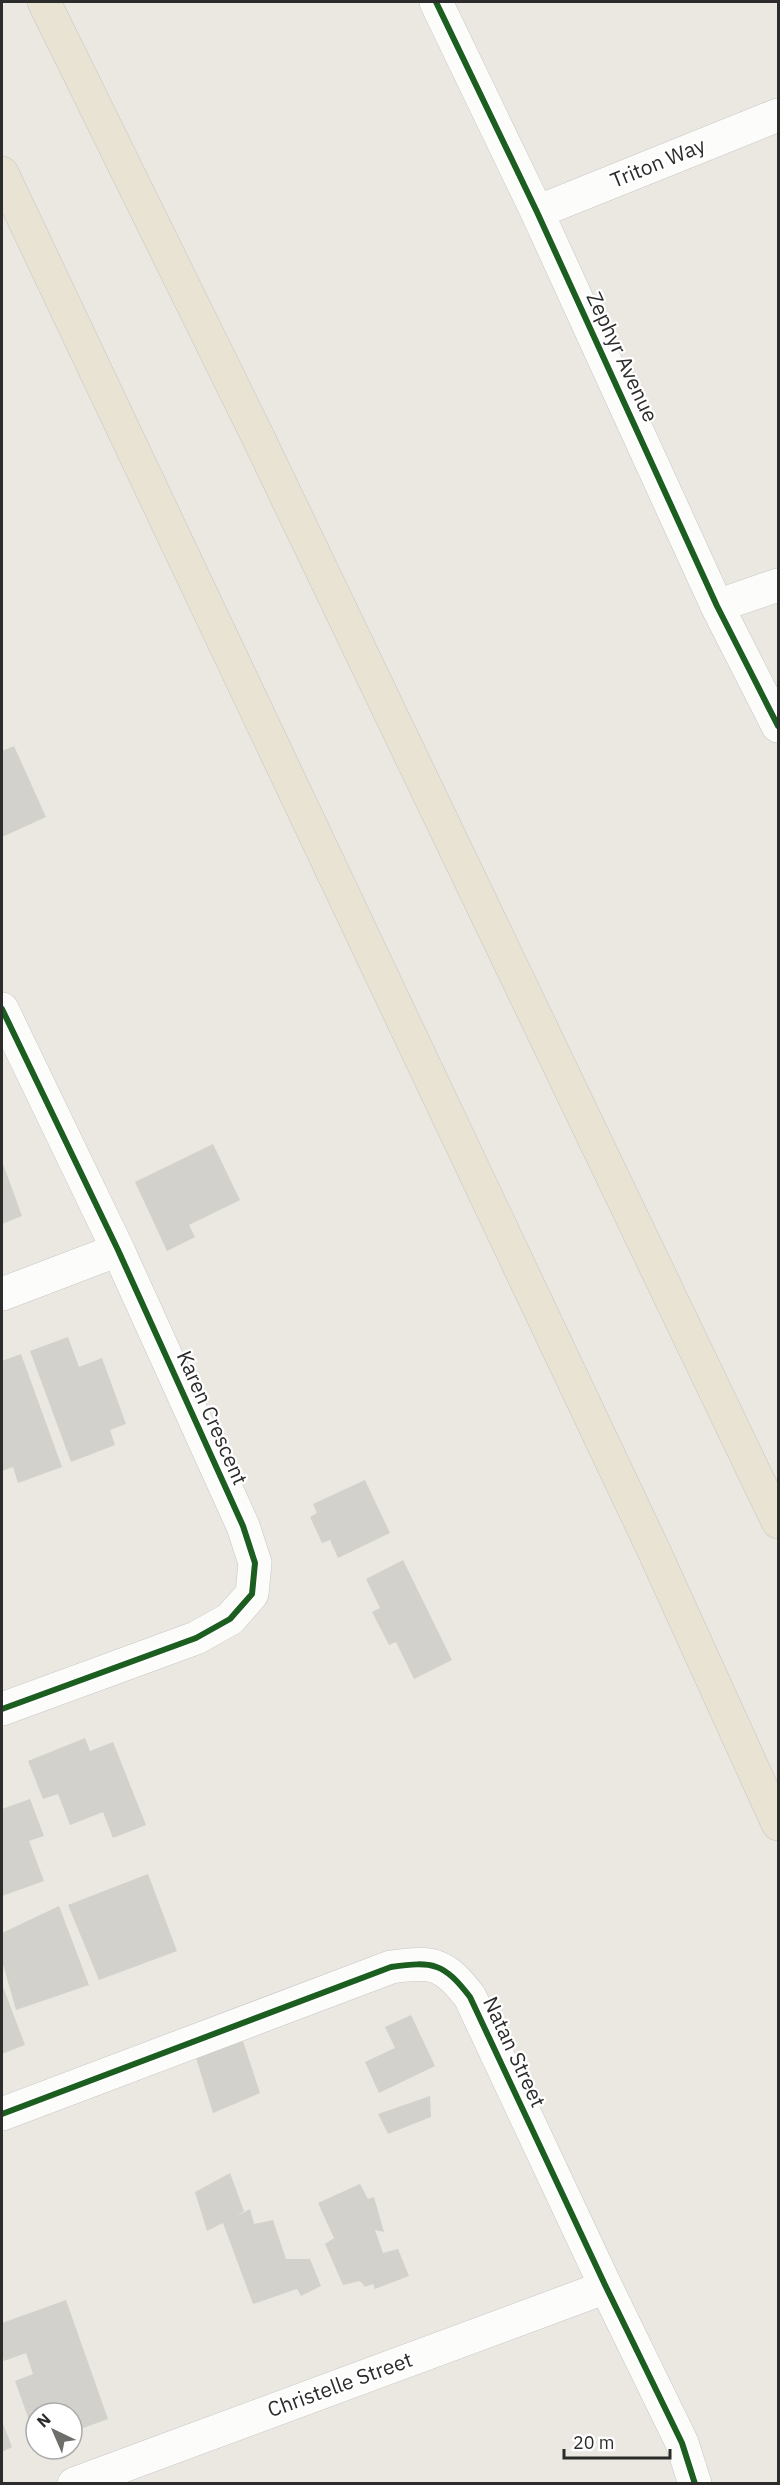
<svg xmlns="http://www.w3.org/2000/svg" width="780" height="2485" font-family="'IBM Plex Sans',sans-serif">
  <rect width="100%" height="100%" fill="#eae8e1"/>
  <path fill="#d2d1cc" d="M14,746L46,817L2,837V751Z
    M213,1144L240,1200L189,1225L195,1237L167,1251L135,1182Z
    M2,1161L22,1216L2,1224Z
    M68,1337L79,1367L102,1358L126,1424L110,1430L115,1445L71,1462L30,1351Z
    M21,1354L62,1467L18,1483L13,1467L2,1471V1361Z
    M365,1480L390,1533L338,1558L330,1540L322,1543L310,1517L317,1513L313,1504Z
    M403,1560L452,1660L414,1679L396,1642L389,1645L372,1612L380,1608L366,1579Z
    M85,1738L90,1751L113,1742L146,1825L113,1838L103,1812L70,1825L58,1794L43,1799L28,1761Z
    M30,1799L44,1836L29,1841L44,1881L2,1896V1809Z
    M148,1874L177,1951L99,1980L68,1905Z
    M59,1906L89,1985L16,2010L2,1961V1933Z
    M2,1984L25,2045L2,2054Z
    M411,2015L435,2066L379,2093L365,2062L395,2048L385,2027Z
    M239,2029L260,2093L213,2113L193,2048Z
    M430,2096L431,2117L388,2134L378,2114Z
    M230,2173L244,2211L237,2216L250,2209L254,2224L273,2220L286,2259H310L321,2286L301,2296L297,2289L253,2304L223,2223L207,2231L195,2192Z
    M360,2184L368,2199L374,2197L384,2232L375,2230L383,2253L398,2249L409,2276L375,2289L373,2284L365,2287L360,2281L343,2285L325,2244L334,2238L318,2203Z
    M66,2300L108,2419L72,2432V2413H36V2433L34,2434L15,2381L33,2374L26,2353L4,2361L2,2353V2323Z
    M2,2421L12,2447L2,2452Z"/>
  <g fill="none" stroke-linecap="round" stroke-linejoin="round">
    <defs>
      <path id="minor" d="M436,2L537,212L717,606L778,726
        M537,212L778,115
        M717,606L778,585
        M2,1009L118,1250L243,1526L255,1563L252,1594L230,1619L196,1638L2,1709
        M2,1294L118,1250
        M2,2114L391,1967C433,1961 444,1963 470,1997L606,2287L682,2443L695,2484
        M74,2484L606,2287"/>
      <path id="highway" d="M44,2L256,433L778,1522
        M2,173L654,1551L778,1824"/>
    </defs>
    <use href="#minor" stroke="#c8c6c7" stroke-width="34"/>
    <use href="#highway" stroke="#c6c5c2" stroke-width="34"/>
    <use href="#minor" stroke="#fcfcfa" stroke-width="33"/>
    <use href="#highway" stroke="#e9e3d4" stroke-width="33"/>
    <defs>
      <path id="cycleway" d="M436,2L537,212L717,606L778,726
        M2,1009L118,1250L243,1526L255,1563L252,1594L230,1619L196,1638L2,1709
        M2,2114L391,1967C433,1961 444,1963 470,1997L606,2287L682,2443L695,2484"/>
    </defs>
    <use href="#cycleway" stroke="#fff" stroke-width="10"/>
    <use href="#cycleway" stroke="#1b5e20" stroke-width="6"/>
  </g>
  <g text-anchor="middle" stroke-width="4.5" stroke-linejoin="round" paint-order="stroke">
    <g font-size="21" fill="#2c2c2c" stroke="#fff">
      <text transform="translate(658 163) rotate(-22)" y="7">Triton Way</text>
      <text transform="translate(622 357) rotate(65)" y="7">Zephyr Avenue</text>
      <text transform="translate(212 1418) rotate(66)" y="7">Karen Crescent</text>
      <text transform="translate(514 2052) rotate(65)" y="7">Natan Street</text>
      <text transform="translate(340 2385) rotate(-20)" y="7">Christelle Street</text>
    </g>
  </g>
  <rect width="780" height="2485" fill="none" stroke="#2c2c2c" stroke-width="6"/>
  <g transform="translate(54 2431) rotate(316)"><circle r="28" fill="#ffffff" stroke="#ababab" stroke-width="1.5"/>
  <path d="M0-4.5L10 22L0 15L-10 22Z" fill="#6e6e6b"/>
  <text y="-9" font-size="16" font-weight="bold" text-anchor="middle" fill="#2c2c2c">N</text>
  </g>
  <path d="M564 2449v9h106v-9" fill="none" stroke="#2c2c2c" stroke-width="3"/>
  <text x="573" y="2449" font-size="18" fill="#2c2c2c" stroke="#ffffff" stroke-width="4.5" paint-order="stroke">20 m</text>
</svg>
